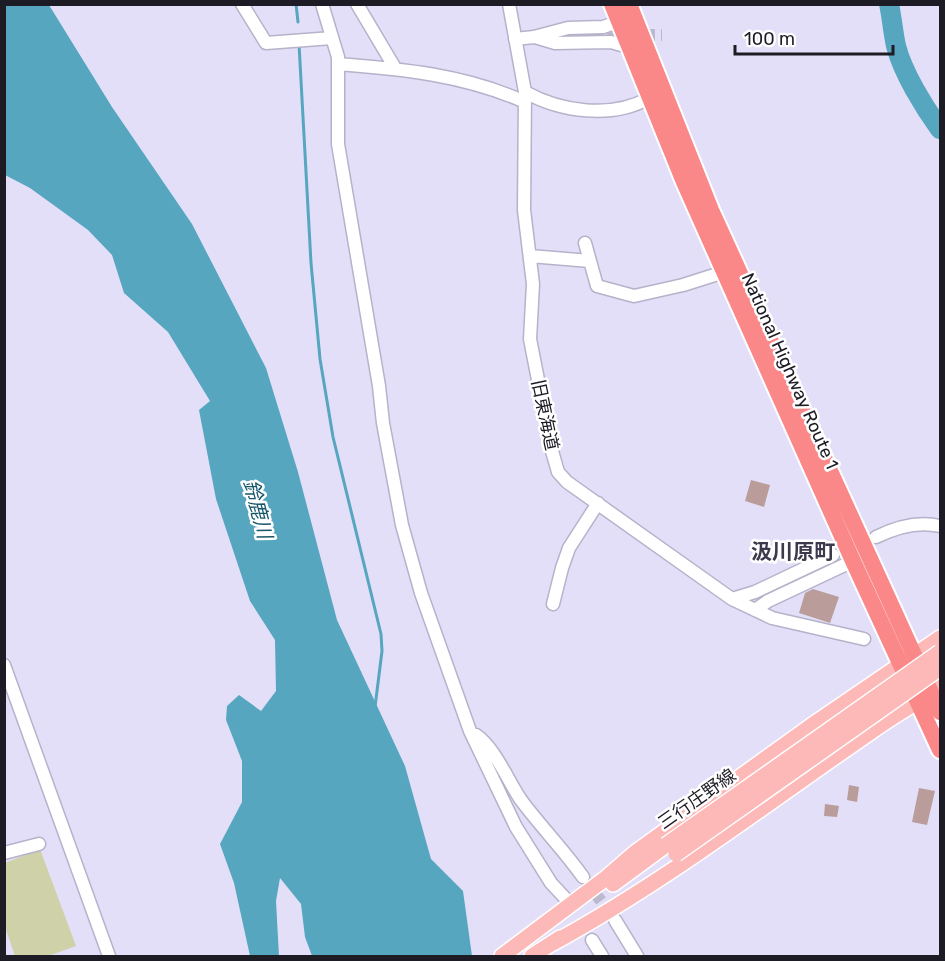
<svg xmlns="http://www.w3.org/2000/svg" width="945" height="961" font-family="Rubik,'Noto Sans JP',sans-serif">
  <rect width="100%" height="100%" fill="#e4dff8"/>
  <path fill="#cfd2a8" d="M40,849L76,946L48,956H15L5,927V863Z"/>
  <path fill="#56a6c0" d="M4,5H49L112,107L192,224L266,368L298,472L337,620L405,766L431,859L463,891L472,956H312L305,937L301,904L280,878L276,901L279,956H250L234,883L220,844L242,802V761L226,720L227,706L239,695L261,711L276,691L275,640L250,601L216,499L199,410L210,401L168,332L124,293L112,255L88,230L30,188L5,175Z"/>
  <g fill="none" stroke-linecap="round" stroke-linejoin="round">
    <path stroke="#56a6c0" stroke-width="3" d="M296,4L298,22
      M299,44L311,263L320,359L333,437L381,634L382,651L375,707"/>
    <path stroke="#56a6c0" stroke-width="20" d="M889,4C892,18 893,32 896,46C903,73 924,107 940,129"/>
  </g>
  <path fill="#ba9d9b" d="M751,480L770,485L764,507L745,501Z
    M813,589L839,597L830,623L799,613L805,593Z
    M849,785L859,787L857,802L847,800Z
    M919,788L935,791L927,825L912,822Z
    M825,804L839,806L837,817L824,816Z"/>
  <g fill="none" stroke-linecap="round" stroke-linejoin="round">
    <path stroke="#bcb8ce" stroke-width="12" stroke-dasharray="12 6" stroke-linecap="butt" d="M589,36L662,35
      M583,877L613,917"/>
    <defs>
      <path id="minor" d="M242,4L266,43L332,38
        M322,4L338,57V144L379,386L383,423L402,525L421,593L470,731L516,827L551,883L565,898
        M357,4L395,68
        M509,4L525,92L524,210L533,284L530,339L552,451L558,472L567,482L732,599L772,618L864,639
        M535,37L555,43L611,42L628,47
        M515,39L534,37L568,28L603,27L612,24L617,19
        M338,64C403,69 465,75 525,102
        M525,92C561,112 612,119 649,98
        M585,243L590,261
        M530,256L590,261L597,286L634,296L683,285L724,272
        M876,537C896,527 919,521 940,526
        M732,599L755,592L833,555
        M553,604L562,568L569,548L598,503
        M755,610L768,601L853,561
        M4,665L109,956
        M476,735C495,748 508,781 521,800C541,827 564,850 583,877
        M4,853L39,844
        M615,920L637,956
        M592,940L602,956"/>
      <path id="major" d="M613,884L666,845
        M553,943C665,882 767,803 872,731C894,715 918,702 940,687
        M502,956L606,878L636,852L811,726L940,638
        M532,956L560,938"/>
      <path id="highway" d="M612,4L684,182L853,561L940,750
        M629,4L711,210L940,712"/>
    </defs>
    <use href="#minor" stroke="#b6b2ca" stroke-width="15"/>
    <use href="#major" stroke="#fff" stroke-width="18"/>
    <use href="#highway" stroke="#fff" stroke-width="20"/>
    <use href="#minor" stroke="#fff" stroke-width="12"/>
    <use href="#major" stroke="#fdb8b8" stroke-width="15"/>
    <use href="#highway" stroke="#fb8889" stroke-width="16"/>
    <defs>
      <path id="major-bridge" d="M666,845L940,652
        M676,854L940,668"/>
    </defs>
    <use href="#major-bridge" stroke="#fff" stroke-width="18" stroke-linecap="butt"/>
    <use href="#major-bridge" stroke="#fdb8b8" stroke-width="15"/>
  </g>
  <g text-anchor="middle" stroke-width="5" stroke-linejoin="round" paint-order="stroke">
    <g font-size="18" fill="#1d1b24" stroke="#fff">
      <text transform="translate(790 371) rotate(66)" y="6">National Highway Route 1</text>
      <text transform="translate(545 415) rotate(78)" y="6">旧東海道</text>
      <text transform="translate(697 799) rotate(-35)" y="6">三行庄野線</text>
    </g>
    <g font-size="20" font-style="italic" fill="#16586b" stroke="#fff">
      <text transform="translate(258 509) rotate(75)" y="7">鈴鹿川</text>
    </g>
    <g font-size="21" font-weight="bold" fill="#3d394c" stroke="#fff">
      <text x="793" y="559">汲川原町</text>
    </g>
  </g>
  <rect width="945" height="961" fill="none" stroke="#1d1b24" stroke-width="12"/>
  <path d="M735 45v9h158v-9" fill="none" stroke="#1d1b24" stroke-width="3"/>
  <text x="744" y="45" font-size="18" fill="#1d1b24" stroke="#ffffff" stroke-width="4.5" paint-order="stroke">100 m</text>
</svg>
